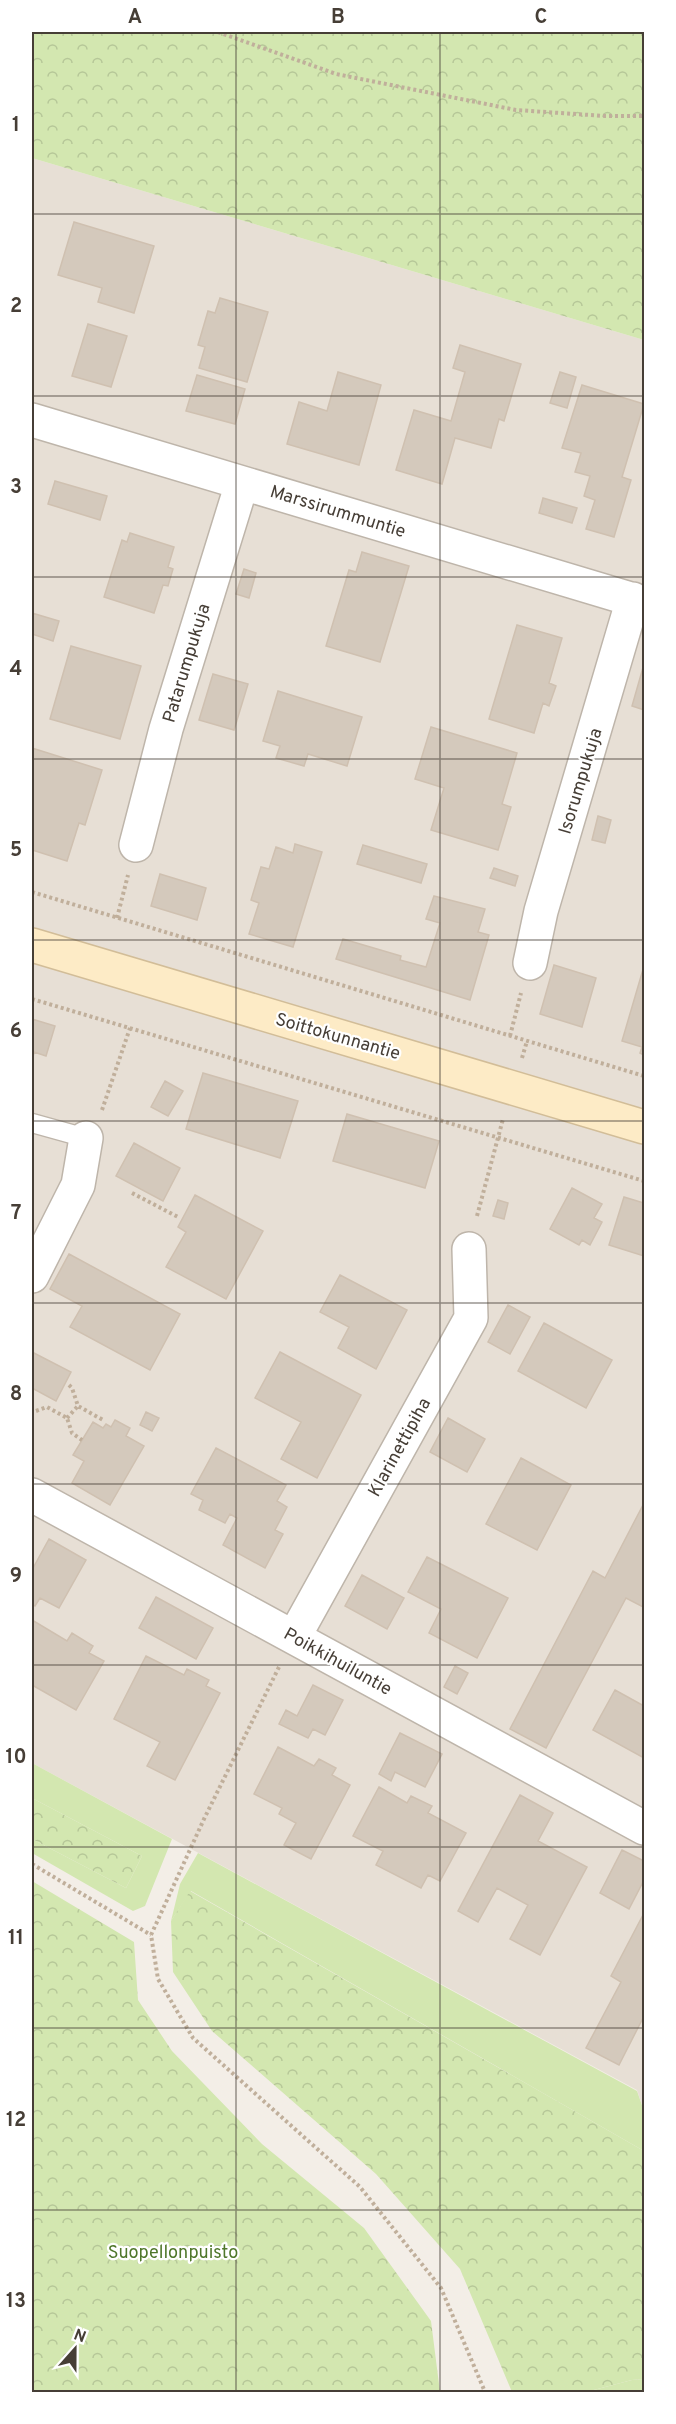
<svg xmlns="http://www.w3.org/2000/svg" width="676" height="2424" font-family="Overpass,sans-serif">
  <defs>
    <pattern id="forest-crowns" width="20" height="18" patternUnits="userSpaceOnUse" patternTransform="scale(1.5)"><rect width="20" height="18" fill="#d3e7b0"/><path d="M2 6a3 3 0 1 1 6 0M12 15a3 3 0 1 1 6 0" fill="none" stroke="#b6c798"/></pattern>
  </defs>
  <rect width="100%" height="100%" fill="#f3eee7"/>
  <path fill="#e7dfd5" d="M32,158L644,340V2111L637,2090L32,1763Z"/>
  <path fill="#d3e7b0" d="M32,1763L172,1839L145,1906L133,1911L32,1853V1839L126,1888L142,1856L32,1798Z
    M198,1853L637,2091L644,2111V2151L191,1891L171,1921L180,1884Z
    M644,2379V2392H586L632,2380Z"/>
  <path fill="url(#forest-crowns)" d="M32,32H644V340L32,158Z
    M32,1798L142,1856L126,1888L32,1839Z
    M32,1881L134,1942L138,2000L172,2051L262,2144L364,2228L431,2321L440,2392H32Z
    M190,1891L644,2151V2379L632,2380L586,2392H512L460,2269L376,2174L212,2031L173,1972L171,1921Z"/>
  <path fill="#d4c9bc" stroke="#cfc0b0" stroke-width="1.5" d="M74,222L154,246L134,313L98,302L102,288L58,275Z
    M220,298L268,312L247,382L199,368L205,347L198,345L208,311L215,313Z
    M88,324L127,336L111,387L72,376Z
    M460,345L521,364L504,421L499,419L491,448L455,438L442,484L396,470L414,410L451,421L465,372L453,368Z
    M338,372L381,385L359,465L287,444L299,402L327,411Z
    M560,372L576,377L567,408L550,403Z
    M197,375L245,389L235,424L186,411Z
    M582,385L644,404L622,477L631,480L614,537L586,529L595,500L584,496L590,476L575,472L581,453L562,448Z
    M55,481L107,496L100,520L48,504Z
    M543,498L577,508L572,523L539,513Z
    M130,533L174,547L168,567L173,569L168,586L163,585L154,613L104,597L122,540L127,542Z
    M362,552L409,566L380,662L326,646L349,570L356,572Z
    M244,569L256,573L249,598L236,594Z
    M32,613L59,621L53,641L32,634Z
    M517,625L562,638L549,683L556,686L549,706L543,703L534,733L489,719Z
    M71,646L141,666L120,739L50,719Z
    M644,664V710L632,706Z
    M213,674L248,684L234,730L199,720Z
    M278,691L362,717L347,766L308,754L304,766L276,758L280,746L263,741Z
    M431,727L517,753L502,804L511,807L498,850L431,830L444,788L415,779Z
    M32,748L102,770L85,825L79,823L67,861L32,850Z
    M598,816L611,820L605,843L592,840Z
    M295,844L322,852L293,947L249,934L259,903L251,900L261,867L269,869L276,847L293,853Z
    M363,845L427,864L421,883L357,864Z
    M494,868L518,876L515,886L490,878Z
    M160,874L206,888L197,920L151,906Z
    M434,896L485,909L478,932L489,935L470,1000L336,959L343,939L401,956L400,960L426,967L440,923L426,919Z
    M554,965L596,978L582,1027L540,1014Z
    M644,966V1055L640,1053L642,1047L622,1041Z
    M32,1019L55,1026L46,1056L34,1052L32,1062Z
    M203,1073L298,1101L280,1158L186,1129Z
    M165,1081L183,1091L168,1116L151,1107Z
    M347,1114L439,1141L425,1188L333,1161Z
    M134,1143L180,1168L163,1201L116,1176Z
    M572,1188L602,1204L594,1218L602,1222L590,1245L582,1240L579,1245L550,1229Z
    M195,1195L263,1231L226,1299L166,1267L186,1232L178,1227Z
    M624,1197L644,1203V1256L609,1245Z
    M498,1200L508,1203L504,1219L493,1216Z
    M69,1254L180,1314L150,1370L70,1327L82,1306L50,1289Z
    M340,1275L407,1310L376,1369L338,1348L349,1327L320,1312Z
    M508,1305L530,1317L510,1354L488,1342Z
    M544,1323L612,1360L586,1408L518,1371Z
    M32,1352L71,1372L56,1401L32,1388Z
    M280,1352L361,1395L317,1478L281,1459L301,1422L255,1398Z
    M146,1412L159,1418L152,1431L140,1425Z
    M448,1418L485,1439L467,1472L430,1452Z
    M115,1420L130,1428L126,1436L144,1446L110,1505L72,1483L84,1461L73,1455L93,1422L103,1428L106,1424L111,1427Z
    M216,1448L286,1485L277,1501L287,1507L275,1530L283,1534L265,1568L223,1545L237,1518L230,1514L225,1523L199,1510L203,1500L191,1494Z
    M521,1458L571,1485L537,1550L486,1524Z
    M644,1503V1603L643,1607L626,1598L546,1748L510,1729L593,1571L605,1578Z
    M49,1539L86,1560L59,1608L40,1598L35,1606L32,1604V1570Z
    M427,1557L508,1598L477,1658L429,1633L441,1609L408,1592Z
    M362,1575L404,1598L387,1629L345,1606Z
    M156,1597L213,1628L196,1659L139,1628Z
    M32,1620L67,1641L72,1633L93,1646L89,1653L104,1661L76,1710L32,1685Z
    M146,1656L184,1675L187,1669L209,1680L206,1686L220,1693L175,1780L147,1766L160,1742L114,1719Z
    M455,1666L468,1673L457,1694L444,1687Z
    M313,1685L343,1700L325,1735L313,1729L308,1738L279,1724L286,1710L297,1716Z
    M615,1690L644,1706V1758L593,1730Z
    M400,1733L442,1754L425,1787L395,1772L391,1781L379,1774Z
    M278,1747L314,1766L319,1759L336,1768L332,1775L350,1785L311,1859L284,1845L296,1823L279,1814L282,1808L254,1794Z
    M379,1787L407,1803L411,1796L432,1806L428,1813L466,1833L440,1881L428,1875L421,1888L376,1865L383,1851L353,1836Z
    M520,1795L553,1813L538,1841L587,1867L540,1955L510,1939L528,1905L497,1888L478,1922L458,1911Z
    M622,1850L644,1861V1880L629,1909L600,1893Z
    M644,1913V2016L619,2065L586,2048L621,1982L611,1976Z"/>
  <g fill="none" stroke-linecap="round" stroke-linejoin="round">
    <defs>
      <path id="lane" d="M32,1123L86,1138"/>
      <path id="street" d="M32,420L644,603
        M136,845L166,729L242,483
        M530,963L541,911L633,599
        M32,1276L78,1185L86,1138
        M32,1495L644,1828
        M294,1637L471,1318L469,1249"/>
      <path id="secondary" d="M32,945L644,1127"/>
    </defs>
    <use href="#lane" stroke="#beb5aa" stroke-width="21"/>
    <use href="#street" stroke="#beb5aa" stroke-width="36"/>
    <use href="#secondary" stroke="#d2bd98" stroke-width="36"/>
    <path stroke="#c0af9b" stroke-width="4" stroke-dasharray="3 3" stroke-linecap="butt" d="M218,32L336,74L516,110L605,116H644
      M32,892L644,1076
      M117,918L128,875
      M32,999L644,1181
      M510,1036L521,993
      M522,1058L527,1041
      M102,1110L130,1028
      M132,1193L178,1217
      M477,1216L503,1119
      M69,1385L72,1388L78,1406L103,1420
      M36,1411L47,1407L67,1418L72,1433L82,1440
      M67,1418L78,1406
      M279,1667L204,1819L151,1935L158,1979L193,2038L360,2187L441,2288L485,2392
      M32,1864L151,1935"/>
    <use href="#lane" stroke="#fff" stroke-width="18"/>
    <use href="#street" stroke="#fff" stroke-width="33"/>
    <use href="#secondary" stroke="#fdebc6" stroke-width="33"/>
  </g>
  <path fill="none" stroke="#463e36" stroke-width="1.5" stroke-opacity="0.55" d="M236,32V2392M440,32V2392M32,214H644M32,396H644M32,577H644M32,759H644M32,940H644M32,1121H644M32,1303H644M32,1484H644M32,1665H644M32,1847H644M32,2028H644M32,2210H644"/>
  <g text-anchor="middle" stroke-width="4.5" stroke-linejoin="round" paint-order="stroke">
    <g font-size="18" fill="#463e36" stroke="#fff">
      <text transform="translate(338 511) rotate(17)" y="6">Marssirummuntie</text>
      <text transform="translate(186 663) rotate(-73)" y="6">Patarumpukuja</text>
      <text transform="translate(580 781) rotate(-73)" y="6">Isorumpukuja</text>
      <text transform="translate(338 1036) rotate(16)" y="6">Soittokunnantie</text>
      <text transform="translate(399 1447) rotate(-61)" y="6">Klarinettipiha</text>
      <text transform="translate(338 1661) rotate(29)" y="6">Poikkihuiluntie</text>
    </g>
    <g font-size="18" fill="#4f772a" stroke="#fff">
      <text x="173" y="2258">Suopellonpuisto</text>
    </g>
  </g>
  <rect width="676" height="2424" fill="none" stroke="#ffffff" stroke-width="66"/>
  <g transform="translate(75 2349) rotate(21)" stroke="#ffffff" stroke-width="4.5" paint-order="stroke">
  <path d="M0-4.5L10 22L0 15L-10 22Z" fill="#463e36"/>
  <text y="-9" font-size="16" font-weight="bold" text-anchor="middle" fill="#463e36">N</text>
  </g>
  <rect x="33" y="33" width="610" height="2358" fill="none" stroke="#463e36" stroke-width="2"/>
  <g font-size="20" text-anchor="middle" font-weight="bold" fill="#463e36">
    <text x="135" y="23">A</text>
    <text x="338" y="23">B</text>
    <text x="541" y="23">C</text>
    <text x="16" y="131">1</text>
    <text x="16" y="312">2</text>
    <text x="16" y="493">3</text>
    <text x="16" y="675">4</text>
    <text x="16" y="856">5</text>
    <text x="16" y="1037">6</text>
    <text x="16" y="1219">7</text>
    <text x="16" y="1400">8</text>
    <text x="16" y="1582">9</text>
    <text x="16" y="1763">10</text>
    <text x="16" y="1944">11</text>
    <text x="16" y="2126">12</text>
    <text x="16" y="2307">13</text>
  </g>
</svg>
